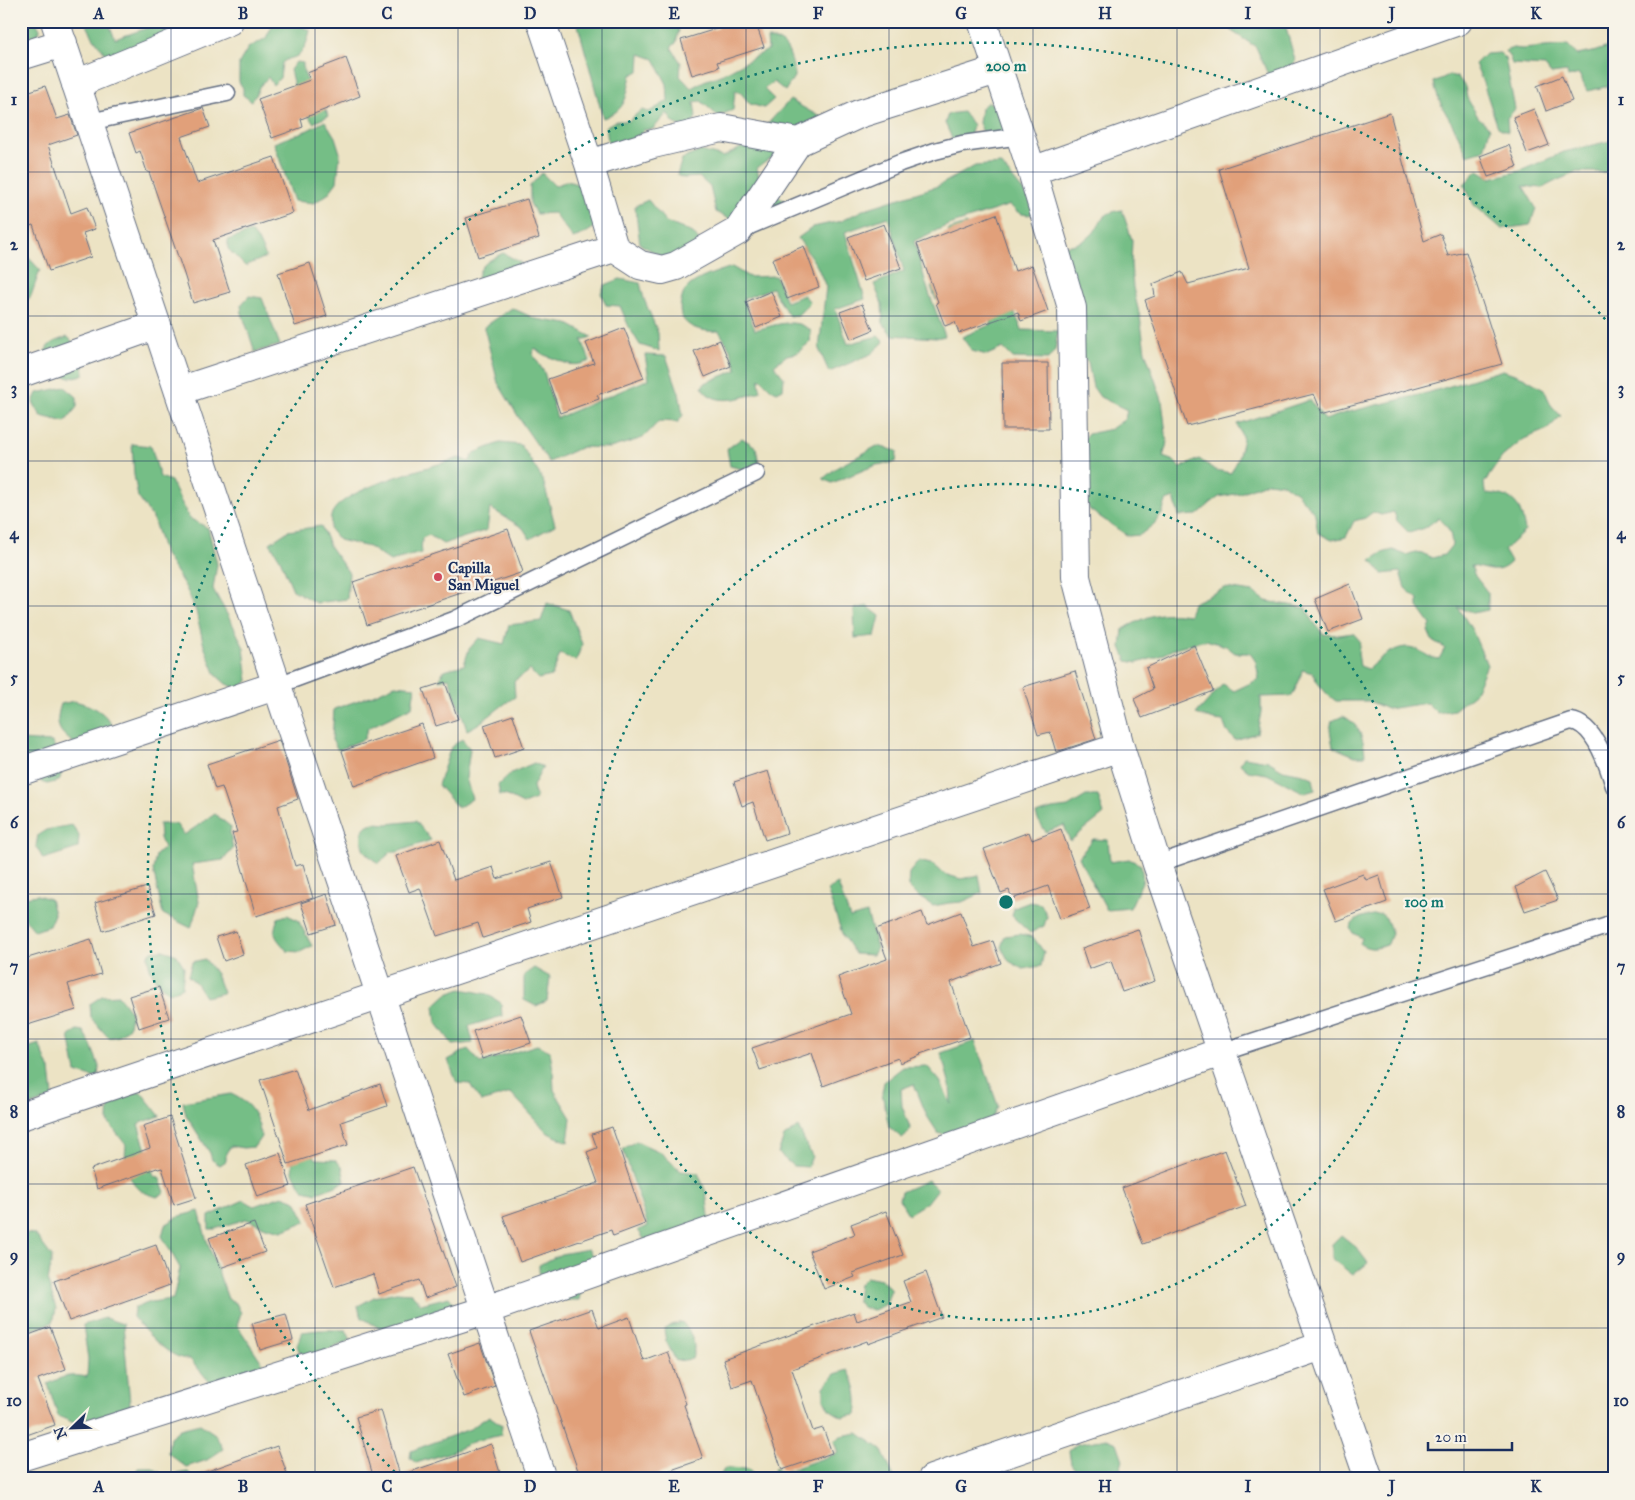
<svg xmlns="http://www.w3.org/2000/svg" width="1635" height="1500" font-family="'IM FELL Great Primer',serif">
  <rect width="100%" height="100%" fill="#f7f3e8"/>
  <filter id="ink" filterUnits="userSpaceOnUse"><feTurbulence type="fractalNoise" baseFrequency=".02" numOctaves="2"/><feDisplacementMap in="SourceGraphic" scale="10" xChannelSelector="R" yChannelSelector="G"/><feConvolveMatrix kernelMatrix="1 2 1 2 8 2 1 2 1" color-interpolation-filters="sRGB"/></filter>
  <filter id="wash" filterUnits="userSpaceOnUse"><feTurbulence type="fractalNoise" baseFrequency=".0096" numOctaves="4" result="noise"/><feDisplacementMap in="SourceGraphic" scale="20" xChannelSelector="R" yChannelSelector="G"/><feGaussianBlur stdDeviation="1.12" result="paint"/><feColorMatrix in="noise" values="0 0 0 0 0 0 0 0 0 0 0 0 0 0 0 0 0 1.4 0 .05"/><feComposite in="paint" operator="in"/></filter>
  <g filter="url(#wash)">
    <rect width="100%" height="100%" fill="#ece3c4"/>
    <path fill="#75be86" stroke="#487672" d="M21,21H35L40,29L32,43L21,48Z
      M85,21H108L115,39L147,28L148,21H211L112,63L93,37Z
      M288,21L310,30C308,39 306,49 297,56C292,59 287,58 282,63L280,78L273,85L268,77L259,87L256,95L251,101L243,95V88L239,82V63L248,48L266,38L273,24Z
      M577,21H671L679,30L676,43L671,47L681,63L680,76L691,88L704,81L723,74L768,50L767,39C790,40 790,56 795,75L785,91L774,82L764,89L774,99L764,108L750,104L741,93L735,91L733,110L718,116L701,101L694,102L696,117L691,125L684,128L674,123L667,113L653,129L643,130L641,144L616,150L608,142L606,126L616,121H629L641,110L649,112L668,101L667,84L654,59L640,54L639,71L631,75C626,97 627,110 603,118Z
      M1223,21H1284L1295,60L1288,80L1270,79L1256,47L1230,30Z
      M1568,45L1577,55L1593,52L1614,45V85L1587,91L1579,74L1568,77L1567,72L1551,74L1545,66L1512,64L1510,58L1505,51L1513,48L1522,49Z
      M1500,53L1505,58L1515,109L1507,118L1508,132L1498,127C1490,106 1485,84 1475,64L1485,54Z
      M296,62L303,63V70L315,100L323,101L328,116L313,123L296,94L290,70Z
      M1449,75L1458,77L1465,87L1467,98L1478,117L1490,128L1484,150L1467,155C1463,147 1460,137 1455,129C1446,112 1437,102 1434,82Z
      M790,100L822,118L777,154L757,168L760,182L787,203L735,222L716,212L710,187L699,177L683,178L677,175L682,159L701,151L723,157L753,142L772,119Z
      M988,102L1006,110V136L994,137L983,132L979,123L981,108Z
      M963,112L973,125L968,145H955L945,123L948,114Z
      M325,121L335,137L340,153L337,182L328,194L314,203L294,201L274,143L308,130Z
      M1614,140V169L1607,172H1577L1558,180L1542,188L1523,186L1536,208L1530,225L1502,229L1474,205L1464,184L1478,170L1491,178L1520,171L1564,152Z
      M1001,164L1032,202L1035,214C1023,216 1018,214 1010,205L946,226L914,241L927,287L945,336L936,338L892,335L883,323L882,304L874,284L904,271L888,217L845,232L865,299L835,309L848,344L878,336L884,342L871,354L829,372L819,349L826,287L817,266L798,238L813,227L841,221L865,209L938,186L975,166Z
      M542,173L555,186L567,181L584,186L598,225L584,234L573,238L554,213L536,214L530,203V186Z
      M648,200L666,222L693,233L704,247L667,260L640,244L635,206Z
      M1122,210L1132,240L1131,264L1133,288L1140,317L1145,351L1162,400L1167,443L1163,457L1174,461L1180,468L1199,459L1215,470L1231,473L1238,459L1243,439L1237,424L1310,400L1325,420L1344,413L1427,393L1503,370L1523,377L1544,389L1551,405L1561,416L1548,429L1524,439L1502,457L1484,483L1485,493C1515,495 1520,502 1525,531L1504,550L1511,562C1497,576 1488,568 1471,566L1475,576L1488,593V610L1472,613L1458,607L1472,630L1487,665L1474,694L1454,710L1437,713L1427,703L1387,709L1369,701H1336L1328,695L1317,682L1313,673L1302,670L1300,679L1292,696L1261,697V712L1257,733L1235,740L1227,732L1223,721L1214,720L1196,714L1223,684L1234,691L1259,679L1256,662L1250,653H1235L1226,646L1206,640L1178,647L1157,657L1137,663L1127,661L1121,647L1123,629C1150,615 1158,611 1189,615L1193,603L1225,588L1253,592L1266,601L1306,608L1313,621L1323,634L1339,635L1353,633L1360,641L1358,653L1360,666L1368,669C1380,658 1401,640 1418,650C1428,655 1426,657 1439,659L1445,648L1432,640L1428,631L1431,625L1418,607V599L1405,588L1400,572L1382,574L1371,560L1382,553L1393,550L1406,555L1415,552L1422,553L1432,558L1444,555L1452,545C1451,532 1448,525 1438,518L1425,528L1409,533L1397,521L1394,512L1381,515L1373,512L1365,518L1354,521L1346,537L1332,540L1318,533L1315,514L1297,493L1283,484L1268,482L1240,493L1219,497L1212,502L1197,515L1179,516L1174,498L1166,501L1162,514L1154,524L1140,535L1128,536L1090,510L1079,489L1074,452L1088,434L1111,429L1125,419L1127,410L1100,397L1093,387L1088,363L1078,353L1055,248C1065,246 1078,245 1086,239C1103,229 1095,213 1122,210Z
      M966,224L985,276L1012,307L1022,330L1058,331L1055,350L1048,359L1013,358L1003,348L987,355L972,351L962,337L992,324L978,285L936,300L931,287L964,274L948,230Z
      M251,232L258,240L266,257L245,266L228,249V240Z
      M503,253L520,262L522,271L478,287C476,266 486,262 503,253Z
      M21,256H27L40,270L31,296L21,307Z
      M732,267L749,277L776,276L786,302L804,295L810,302L798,315L789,316L772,288L743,299L755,330C773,326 795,316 811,331L810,342L797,353L787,355L774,365L784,378L783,389L777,392L771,389L760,378L759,383L761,391C744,398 713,408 702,387L705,383L737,370L730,349L719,331C698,333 673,324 682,298C683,295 684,290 687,288C696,278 720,271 732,267Z
      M620,279L640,283L644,299L658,333L659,351L640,345L629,327L620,306L606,305L601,293L605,285Z
      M249,296L262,298L280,345L255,352L242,313L241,305Z
      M512,308L536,319L568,324L592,337L582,340L590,361C574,367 570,365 555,359C545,355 543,356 535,348L532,353L544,372L557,418L649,379L645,355L666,356L679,393L683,415L678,422L659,421L643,438L610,448L582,447L549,462L524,426L498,383L484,327Z
      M68,337L85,355L83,375L70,378L43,368C44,346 47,343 68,337Z
      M65,387L77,397V407L65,422L41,416L33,402L37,393Z
      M742,438L756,447L759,465L746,470L730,466L727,449Z
      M500,443L521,445L543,480L555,525L530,539L523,528L490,508L487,530L443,544L429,535L422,538L421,553L390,561L369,547L339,540L330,529C331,524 330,517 332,513C345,487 431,467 459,458L469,462L474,453Z
      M132,444L151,446L160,477L171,481L189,518L208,528L217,564L213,589L233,625L244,648L248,681L239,689L226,684L216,675L204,646L196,611L186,588L164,553L153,518L138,497L134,475Z
      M877,446L897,451L896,462L876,465L832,483L823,479L836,468Z
      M321,526L330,547L349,573L347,599L316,603L293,590L280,559L270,543L288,531Z
      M547,603L569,610L582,644L576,661L560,654L552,676L538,679L530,670L514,681L515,697C498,707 485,722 467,730L449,678L439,680L444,670L464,665L469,649L479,638L504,644L509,625L541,621Z
      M867,606L880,616L875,636L855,638L854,609Z
      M395,685L415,687L412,707L368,728L364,739L338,750L332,740L334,709L373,695Z
      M74,701C104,708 115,720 118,751L102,759L86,756C70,734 50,737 61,704Z
      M1343,716C1359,724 1364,738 1365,756H1355L1333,747L1330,730L1332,721Z
      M462,739L470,749L466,778L472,799L458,808L438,785L451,747Z
      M21,740L52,742C59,755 65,766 59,781L47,784L41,782L42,772H21Z
      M1244,757L1268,761L1283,770L1303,774L1313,778L1315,790L1305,793L1267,774L1248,771L1240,764Z
      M534,763L543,767L533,786L536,799L523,804L505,795H500L498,785L511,773Z
      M1086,796H1098L1104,814L1070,841L1064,825L1046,832L1038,820L1036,814L1052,809L1068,807Z
      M215,814L231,827L230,833L233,849L223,860L192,864L199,902L191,928L163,914L153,870L156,855L164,848L160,838L159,824H176L184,835Z
      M416,821L431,840L397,852H391L378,864L364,851C360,840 359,824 375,823C379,823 383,824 387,824C397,823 406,822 416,821Z
      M72,825L79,835L78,848L43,859L36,846L38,835L46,830Z
      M1093,839L1108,840L1110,862L1129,859L1141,865L1143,880L1130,908L1107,910C1098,892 1087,876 1079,857Z
      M919,861L934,865L944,874L961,879L979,875L982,893L962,902L949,903L933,906L916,895L908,887L909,873Z
      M838,884L850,918L867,913L877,948L873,955L855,954L843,936L827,890Z
      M37,895L50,899L54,914L49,926L35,931C26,920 16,911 25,897Z
      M1030,902L1041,904L1047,916L1044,926L1030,933L1012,916L1014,908Z
      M1381,914L1386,918L1392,933L1388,944C1377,949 1370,950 1360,944L1362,938L1353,933L1350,928C1356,915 1368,916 1381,914Z
      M287,915L298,920L312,946L300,952L287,951C276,937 271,936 278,918Z
      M1020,934L1033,937L1044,952L1041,966L1023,969L1009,961L1001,947L1005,936Z
      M163,950L177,955L184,967L182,987L170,993C157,984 148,972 148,955L152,951Z
      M205,959L216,974L223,993L205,997L196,983L188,976L192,962Z
      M534,968L550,977L547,1001L536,1006L524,1000V975Z
      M461,989L487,994L501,1003L502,1016L469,1026L473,1043L453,1045L436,1022L434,1006L447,994Z
      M118,995L131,1012L129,1027L119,1036L109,1038L91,1018L90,1004L102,996Z
      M77,1030L83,1031L91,1045L99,1066L98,1079L76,1072L69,1035Z
      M975,1041L998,1106L992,1118L957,1139L938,1133L927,1116L914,1084L901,1089L902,1106L911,1130L902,1138L889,1127L882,1093L884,1082L903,1067L927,1066L940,1081L951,1104L950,1085L941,1053Z
      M39,1044L50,1070L53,1097L21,1109V1050Z
      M537,1045L550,1051L553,1070L554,1090L571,1118L568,1142L548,1133L511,1093L481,1102L470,1084L457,1083L448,1060L468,1049L480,1063Z
      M141,1092L160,1116L138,1124L154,1176L159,1177L165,1192L157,1197C152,1195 143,1193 139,1189C126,1177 124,1161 126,1145L108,1122L109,1096Z
      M231,1094C251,1103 258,1116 261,1137L254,1147L243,1148L231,1146L226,1153V1161L220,1165L212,1160L210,1153L186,1115L183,1102Z
      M798,1127L812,1156L808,1167L793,1166L778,1153L784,1137Z
      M636,1141L660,1152L681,1171L698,1173L706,1192L712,1240L659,1261L638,1230L648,1226L623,1149Z
      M307,1145L316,1159L336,1160L342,1167L345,1181L336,1186L317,1193L304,1190C291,1173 291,1171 294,1150Z
      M928,1180L937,1189L926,1203L908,1214L899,1199L901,1192Z
      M282,1196L296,1201L306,1221L282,1231L266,1227L246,1219L215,1229H209V1216L244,1200L254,1206Z
      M199,1211L206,1238L228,1299L236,1303L241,1313L237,1325L267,1370L214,1387L190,1359C171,1361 145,1331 133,1317L134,1308L151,1302L173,1299L180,1268L162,1236L165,1225L180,1216Z
      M21,1233L35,1234L52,1257L48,1282L56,1309L53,1322L40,1327L26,1330L21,1314Z
      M1341,1235L1356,1247L1368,1263L1353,1275L1332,1259V1244Z
      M588,1249L596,1261L582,1285L579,1300H562L560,1294C544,1284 539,1285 539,1265L561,1254Z
      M866,1277L881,1280L891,1289L886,1304L874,1310L863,1308L857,1300L859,1284Z
      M396,1292L411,1293L421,1304L449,1297L455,1305L447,1318L396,1350L379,1328L361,1317L358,1306L374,1297Z
      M105,1318L123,1324L131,1414L88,1429L58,1416L48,1384C63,1376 70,1374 87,1377L88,1359L83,1325Z
      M682,1322C692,1334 697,1343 692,1359L676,1361L666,1341L664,1330L672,1325Z
      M318,1330H346L351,1340L309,1358L299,1351L297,1345L302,1332Z
      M848,1370C856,1384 859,1399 856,1415L842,1417L829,1409L824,1399V1387L835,1374Z
      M489,1416L502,1425L501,1435L475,1441L451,1452L416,1463L410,1458L411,1451L470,1429Z
      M200,1424L215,1434L223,1449L207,1460L186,1467L168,1453L170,1437L180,1429Z
      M858,1433L881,1449L895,1479H773L775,1467L781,1473L838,1453L834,1441L841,1436Z
      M1107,1439L1117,1443L1123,1460L1120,1471L1112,1474L1109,1469L1082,1478L1071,1464L1069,1451L1077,1444Z
      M138,1468H153L165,1476L188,1472L194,1479H131Z
      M725,1468L749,1469L757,1479H718Z"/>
    <g id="blocks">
      <path fill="#e1a07a" d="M717,21H755L764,47L717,62L719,67L692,75L681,40L719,28Z
        M346,58L360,96L301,119L303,127L272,138L258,99L310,80L307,73Z
        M1562,76L1572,101L1546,111L1537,86Z
        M45,86L57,119L70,115L77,135L48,145L71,213L87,207L95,229L83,233L91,257L49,271L33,225L21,229V94Z
        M203,108L210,127L181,137L197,183L274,157L293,213L213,240L230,292L193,303L184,274L149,172H147L140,151L136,153L129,133Z
        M1534,109L1549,145L1527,153L1513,117Z
        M1390,113L1424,241L1441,234L1448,256L1466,252L1502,364L1322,413L1314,394L1187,426L1145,300L1155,296L1153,284L1182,272L1188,284L1249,268L1219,169Z
        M1509,145L1517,167L1488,177L1480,156Z
        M527,199L539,238L478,257L466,218Z
        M996,214L1015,271L1032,265L1048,311L1021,321L1018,312L959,333L955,322L945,326L936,303L938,302L917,244Z
        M884,224L901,268L864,281L848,237Z
        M804,246L819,287L787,299L772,259Z
        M310,263L327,316L295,326L278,273Z
        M771,291L782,317L756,328L746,302Z
        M862,304L873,330L851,339L840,312Z
        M624,328L644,378L597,395L599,399L560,413L548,379L594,363L586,343Z
        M720,340L731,366L705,377L694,351Z
        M1002,363H1048L1049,429H1003Z
        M508,529L523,572L367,625L353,582Z
        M1350,584L1363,619L1328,632L1315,599Z
        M1194,645L1213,691L1142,718L1134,699L1153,689L1146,668Z
        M1075,671L1096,739L1056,752L1050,732L1038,735L1023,687Z
        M445,682L458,719L436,726L423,689Z
        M513,715L524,748L495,758L484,725Z
        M422,724L433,758L354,786L342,751Z
        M279,740L298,799L278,806L295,866L303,864L313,898L256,916L232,833L237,832L222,787L215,789L207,764Z
        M768,771L787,833L765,840L753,802L742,806L734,782Z
        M1061,829L1090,909L1060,919L1048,886L1012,899L1009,890L1001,893L984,849L1029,832L1032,840Z
        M440,840L454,880L493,867L497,879L551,862L563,897L527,909L531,922L483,938L478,923L437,936L420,888L409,892L396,856Z
        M1545,872L1558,900L1525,911L1516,887Z
        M1363,874L1366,880L1379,875L1387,902L1336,921L1323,889Z
        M147,887L156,914L103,931L95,903Z
        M327,894L336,925L311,933L301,903Z
        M922,912L927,925L961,912L974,947L993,941L1001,963L951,982L970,1037L920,1054L921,1055L900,1063L898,1058L823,1086L812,1053L760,1070L752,1048L851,1014L838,977L887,959L876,929Z
        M1138,929L1155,981L1122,992L1111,961L1089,969L1082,948Z
        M236,931L243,954L224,961L216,937Z
        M91,939L101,974L68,984L76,1010L21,1027V960Z
        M159,987L169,1018L139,1028L129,996Z
        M521,1015L531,1043L482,1059L473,1031Z
        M295,1069L309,1110L380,1084L387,1106L341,1122L348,1145L288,1164L260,1080Z
        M170,1117L196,1198L174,1205L162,1168L158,1169L157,1168L97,1189L91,1169L150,1148L143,1126Z
        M612,1127L645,1224L613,1236L611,1230L520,1262L503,1216L598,1183L587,1152L597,1148L592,1134Z
        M1225,1150L1246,1206L1143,1244L1122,1188Z
        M280,1153L291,1186L257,1197L246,1165Z
        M413,1167L456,1287L425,1298L419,1280L379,1294L373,1274L334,1287L305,1204Z
        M886,1211L903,1255L853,1273L855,1277L824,1289L809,1251L855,1234L851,1224Z
        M254,1223L265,1252L220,1268L209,1238Z
        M156,1245L170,1285L69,1321L54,1281Z
        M926,1272L942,1317L868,1344L867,1341L792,1369L813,1431L823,1428L832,1453L782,1470L752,1380L732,1387L723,1359L854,1312L857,1321L911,1302L903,1281Z
        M592,1309L599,1328L629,1317L644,1361L668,1352L686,1404L684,1405L703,1459L645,1479H581L529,1331Z
        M286,1314L293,1340L260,1350L252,1323Z
        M50,1327L66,1369L38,1379L55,1425L21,1437V1338Z
        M480,1343L495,1386L464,1397L448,1354Z
        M381,1410L401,1479H374L356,1417Z
        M491,1444L502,1479H402L401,1475Z
        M277,1446L289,1479H195L194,1476Z"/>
    </g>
  </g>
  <g filter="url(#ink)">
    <use href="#blocks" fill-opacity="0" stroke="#646e82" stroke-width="1"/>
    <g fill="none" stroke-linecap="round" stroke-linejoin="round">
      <defs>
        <path id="lane" d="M89,122L227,93
          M740,230L900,163L935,151L962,144L1021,136
          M278,685L454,620L756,473
          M1157,864L1571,721C1595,724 1608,766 1614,786
          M1221,1052L1607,926L1614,922"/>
        <path id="street" d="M541,21L589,164L614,248L640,265L662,270L676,266L738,231L798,142L859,114L997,70
          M982,21L1032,171L1072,308L1076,577L1120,747L1157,864L1369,1479
          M21,56L63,43
          M76,84L229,21
          M589,164L653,144L721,128L798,142
          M1032,171L1458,21
          M21,373L157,325
          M179,391L614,248
          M21,771L278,685
          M21,1116L1120,747
          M21,1457L486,1310L1221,1052
          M932,1479L1322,1346"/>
        <path id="secondary" d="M55,21L542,1479"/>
      </defs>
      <use href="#lane" stroke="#646e82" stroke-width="19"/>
      <use href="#street" stroke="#646e82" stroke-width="30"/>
      <use href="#secondary" stroke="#646e82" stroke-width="30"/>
      <use href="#lane" stroke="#fff" stroke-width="16"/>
      <use href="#street" stroke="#fff" stroke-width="28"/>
      <use href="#secondary" stroke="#fff" stroke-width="28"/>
    </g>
  </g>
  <path fill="none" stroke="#1b2f5e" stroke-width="1" stroke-opacity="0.55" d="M171,21V1479M315,21V1479M458,21V1479M602,21V1479M746,21V1479M889,21V1479M1033,21V1479M1177,21V1479M1320,21V1479M1464,21V1479M21,172H1614M21,316H1614M21,461H1614M21,606H1614M21,750H1614M21,894H1614M21,1039H1614M21,1184H1614M21,1328H1614"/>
  <g fill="none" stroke="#0f766e" stroke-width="2.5" stroke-dasharray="2.5 5">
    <circle cx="1006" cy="902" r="418"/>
    <path d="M400 1477A836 836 0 1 1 1612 327"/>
  </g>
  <circle fill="#d1495b" stroke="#f7f3e8" stroke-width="2" cx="438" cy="577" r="5"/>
  <g text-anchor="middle" stroke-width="4.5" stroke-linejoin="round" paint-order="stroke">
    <g font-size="15" font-weight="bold" fill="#1b2f5e" stroke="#f7f3e8" text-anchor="start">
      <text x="448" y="573">Capilla<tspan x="448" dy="17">San Miguel</tspan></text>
    </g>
  </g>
  <circle cx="1006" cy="902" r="8" fill="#0f766e" stroke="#f7f3e8" stroke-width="2.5"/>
  <g font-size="15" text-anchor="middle" font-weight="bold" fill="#0f766e" stroke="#f7f3e8" stroke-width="4.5" stroke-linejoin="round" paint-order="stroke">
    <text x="1006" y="71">200 m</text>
    <text x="1424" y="907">100 m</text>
  </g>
  <rect width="1635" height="1500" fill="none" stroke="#f7f3e8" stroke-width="55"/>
  <g transform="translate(72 1428) rotate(247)" stroke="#f7f3e8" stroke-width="4" paint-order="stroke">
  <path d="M0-4L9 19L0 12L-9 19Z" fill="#1b2f5e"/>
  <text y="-8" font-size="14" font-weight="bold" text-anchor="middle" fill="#1b2f5e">N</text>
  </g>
  <path d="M1428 1442v8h84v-8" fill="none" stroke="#1b2f5e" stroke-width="2.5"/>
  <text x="1435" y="1442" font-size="15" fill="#1b2f5e" stroke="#f7f3e8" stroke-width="4" paint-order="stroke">20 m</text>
  <rect x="28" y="28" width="1580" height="1444" fill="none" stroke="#1b2f5e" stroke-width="2"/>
  <g font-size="16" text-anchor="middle" font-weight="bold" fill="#1b2f5e">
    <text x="99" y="19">A</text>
    <text x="243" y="19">B</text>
    <text x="387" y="19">C</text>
    <text x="530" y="19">D</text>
    <text x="674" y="19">E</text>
    <text x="818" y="19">F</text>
    <text x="961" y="19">G</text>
    <text x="1105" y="19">H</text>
    <text x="1248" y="19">I</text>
    <text x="1392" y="19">J</text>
    <text x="1536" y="19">K</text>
    <text x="14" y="105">1</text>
    <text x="1621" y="105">1</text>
    <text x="14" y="250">2</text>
    <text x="1621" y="250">2</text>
    <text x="14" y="394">3</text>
    <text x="1621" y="394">3</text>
    <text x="14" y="539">4</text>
    <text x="1621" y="539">4</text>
    <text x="14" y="683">5</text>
    <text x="1621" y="683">5</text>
    <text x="14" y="828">6</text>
    <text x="1621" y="828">6</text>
    <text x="14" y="972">7</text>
    <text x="1621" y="972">7</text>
    <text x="14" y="1117">8</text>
    <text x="1621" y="1117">8</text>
    <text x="14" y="1261">9</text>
    <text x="1621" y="1261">9</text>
    <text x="14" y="1406">10</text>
    <text x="1621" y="1406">10</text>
    <text x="99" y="1492">A</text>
    <text x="243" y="1492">B</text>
    <text x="387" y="1492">C</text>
    <text x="530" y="1492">D</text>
    <text x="674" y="1492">E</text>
    <text x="818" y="1492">F</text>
    <text x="961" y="1492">G</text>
    <text x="1105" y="1492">H</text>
    <text x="1248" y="1492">I</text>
    <text x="1392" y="1492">J</text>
    <text x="1536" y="1492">K</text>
  </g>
</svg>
